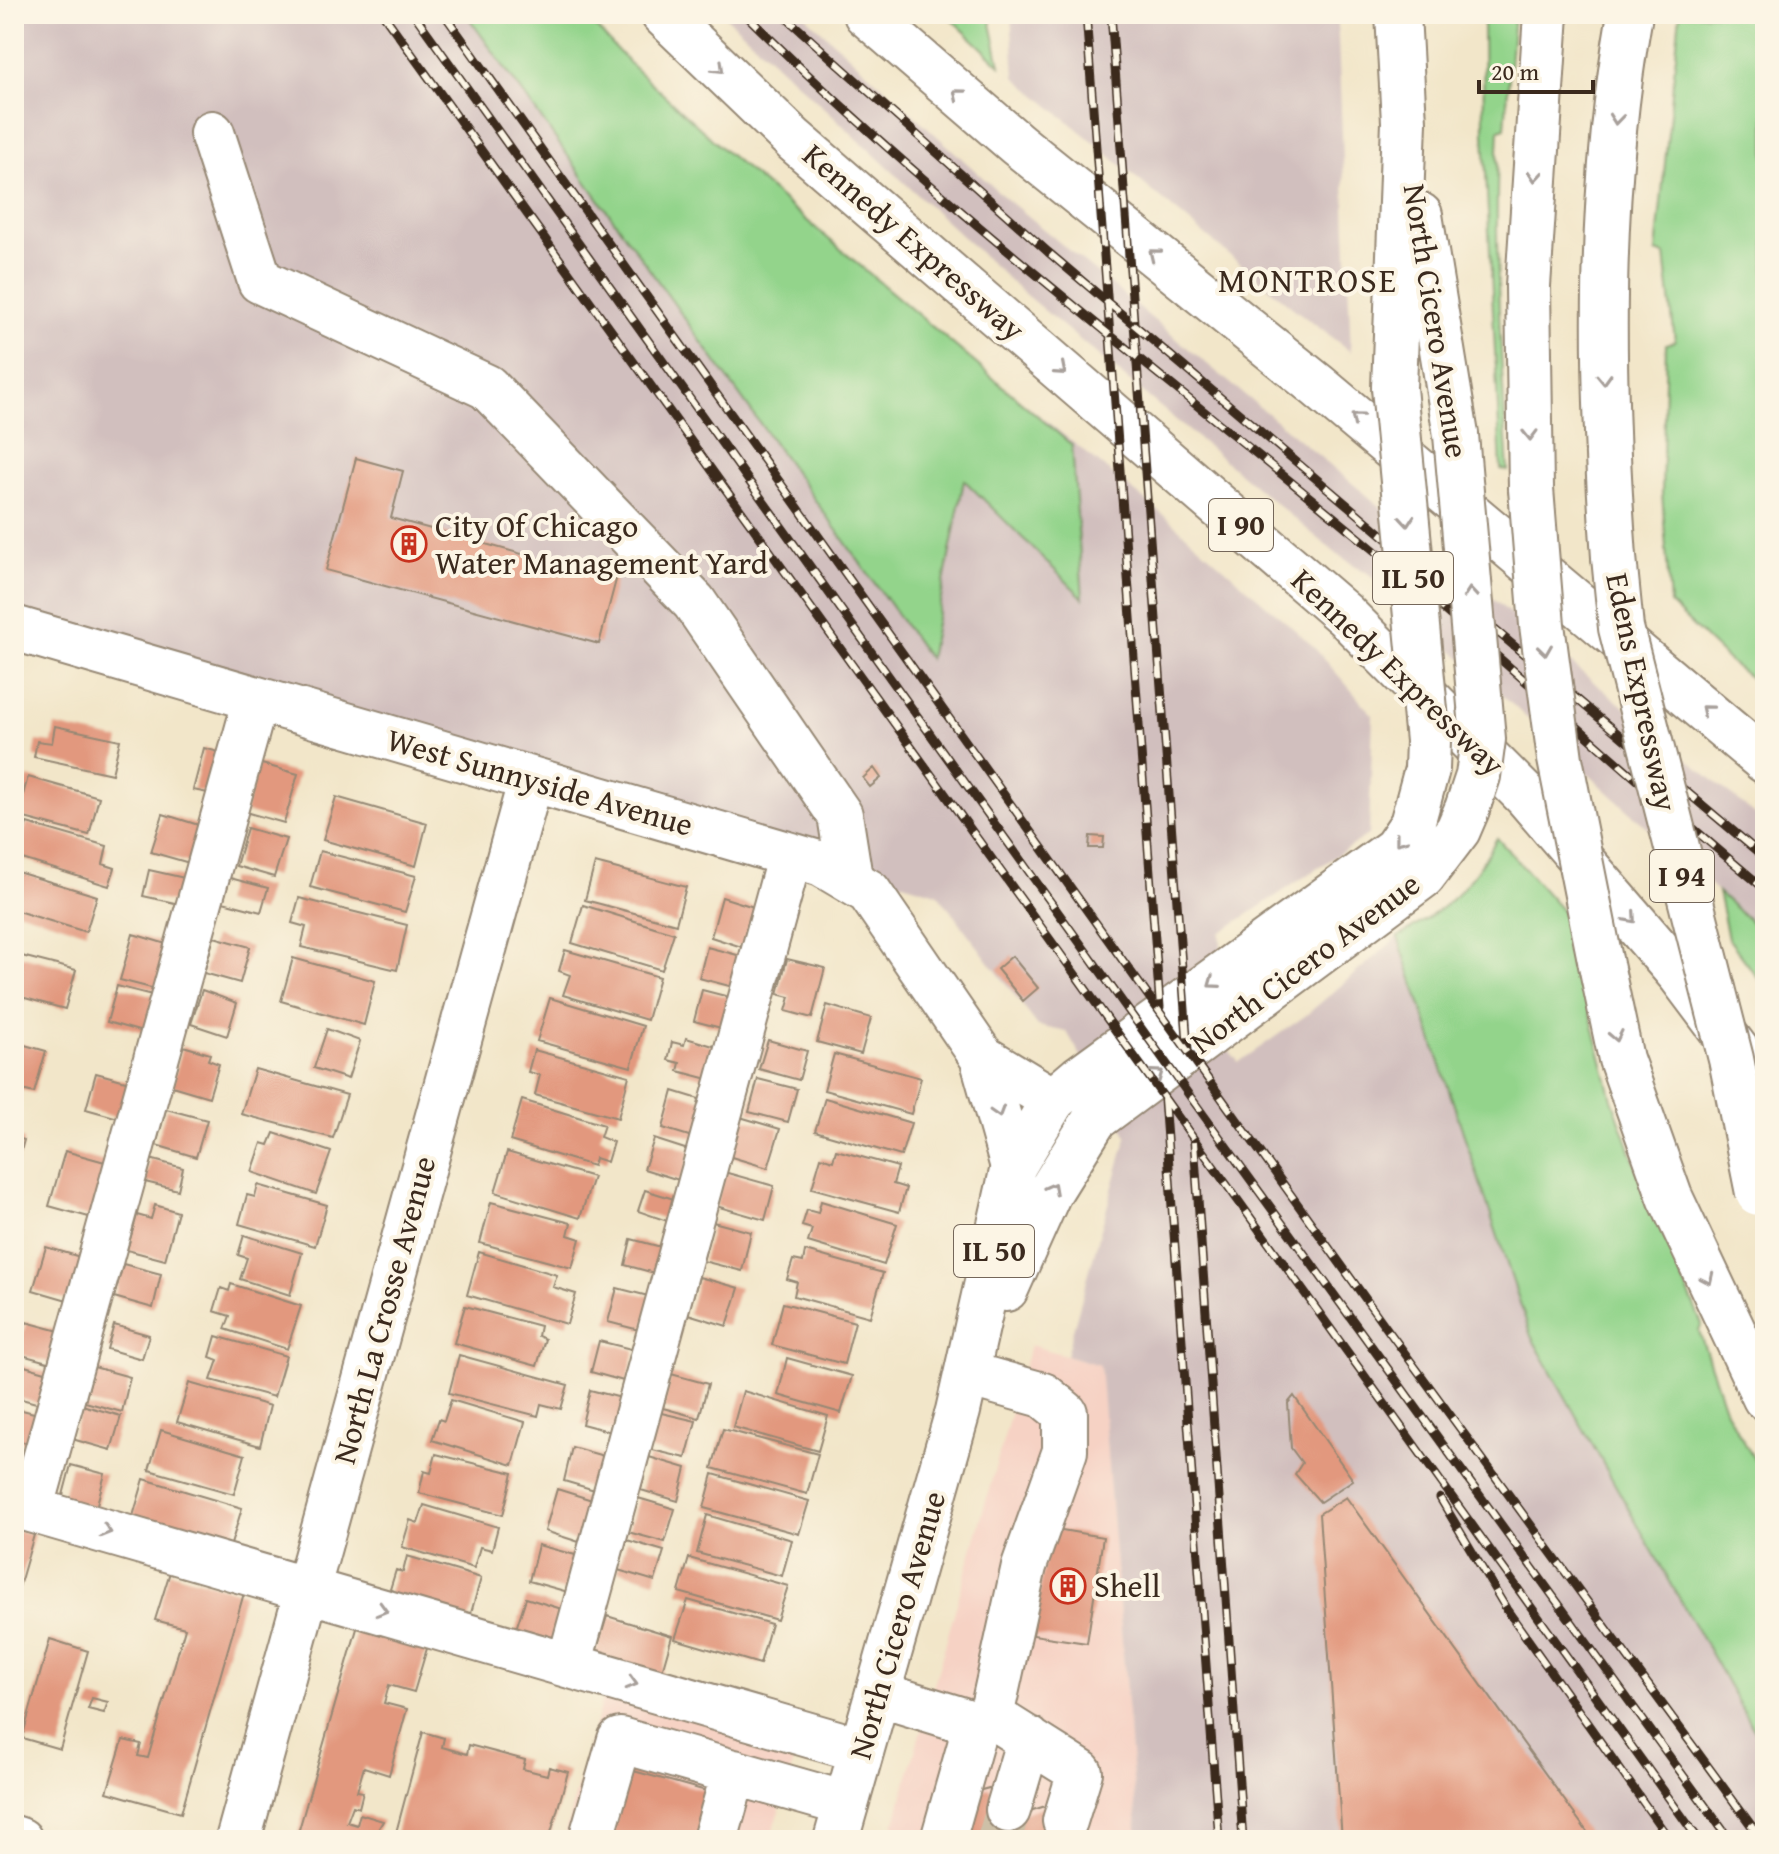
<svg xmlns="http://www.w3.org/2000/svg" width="1779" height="1854" font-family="'Gentium Book Plus',serif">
  <rect width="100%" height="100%" fill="#fcf5e5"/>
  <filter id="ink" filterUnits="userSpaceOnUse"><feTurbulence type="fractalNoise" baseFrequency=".0125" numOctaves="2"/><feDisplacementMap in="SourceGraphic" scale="16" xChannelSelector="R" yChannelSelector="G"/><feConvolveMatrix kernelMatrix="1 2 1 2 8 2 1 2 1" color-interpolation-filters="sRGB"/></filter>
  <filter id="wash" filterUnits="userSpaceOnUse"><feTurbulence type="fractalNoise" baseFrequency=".006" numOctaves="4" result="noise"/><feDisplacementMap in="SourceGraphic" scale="32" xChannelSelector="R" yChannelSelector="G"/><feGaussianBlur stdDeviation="1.8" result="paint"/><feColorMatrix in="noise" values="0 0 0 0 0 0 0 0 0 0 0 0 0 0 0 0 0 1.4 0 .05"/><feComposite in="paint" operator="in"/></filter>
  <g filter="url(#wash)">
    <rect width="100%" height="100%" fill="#f2e6c9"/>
    <path fill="#f6d2c4" d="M1030,1345L1100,1365L1138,1840H890Z
      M607,1682L800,1736L771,1840H563Z"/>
    <path fill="#d1bfbe" d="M14,14H584L628,62L726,152L949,343L1167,518L1311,644L1373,715L1369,834L1220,933L1230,1052L1239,1062L1305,1016L1398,937L1531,1336L1765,1750V1840H1138L1100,1365L1066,1355L1127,1136L1067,1032L1038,1026L937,893L14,623Z
      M723,14H803L1003,196L1765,823V935L1369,574L1338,555L1021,291Z
      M1011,14H1337L1351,352L1293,308L1015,77Z"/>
    <path fill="#93d48b" stroke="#677f54" stroke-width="2" d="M466,14H584L628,62L726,152L1072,445L1083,598L964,480L929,659Z
      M946,14H989L1000,65Z
      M1483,14H1514L1505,128L1499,130C1493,244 1501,358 1508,471L1501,469L1484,134Z
      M1680,14H1765V689L1732,664L1670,604L1662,493L1666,344L1675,341L1665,255L1656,252Z
      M1497,838L1564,913L1612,1099L1647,1197L1702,1324L1699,1331L1726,1411L1765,1478V1750L1531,1336L1398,937C1449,907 1468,890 1497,838Z
      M1718,892L1765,935V987L1728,938Z"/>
    <g id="blocks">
      <path fill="#e2987e" d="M14,309L24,313L15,342H14Z
        M356,458L403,471L391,518L616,580L599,644L326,570Z
        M55,726L120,740L112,774L34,757L37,741L52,743Z
        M204,748L229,755L218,795L193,790Z
        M258,763L298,774L284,823L245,812Z
        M874,768L881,778L870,787L863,778Z
        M28,777L99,797L89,835L17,816Z
        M336,797L427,823L416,866L323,840Z
        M163,814L205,827L193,864L151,852Z
        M27,823L107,846L103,864L115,868L109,886L16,857Z
        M247,828L286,839L274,877L236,866Z
        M1090,836L1104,837L1103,848H1089Z
        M320,851L416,876L405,912L310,887Z
        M595,863L686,887L676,924L585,900Z
        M149,870L189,879L184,905L143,896Z
        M14,871L97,896L86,932L14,910Z
        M230,878L268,888L261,912L223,902Z
        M722,897L760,909L748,949L711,937Z
        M299,898L407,925L397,970L301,947L306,927L292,923Z
        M583,905L674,933L662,970L572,943Z
        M133,934L173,946L159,990L120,980Z
        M214,937L250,947L240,983L204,973Z
        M707,947L745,957L737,988L699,978Z
        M565,950L659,977L647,1020L563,995L570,975L559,971Z
        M14,954L76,970L65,1009L14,995Z
        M1012,956L1038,988L1023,1001L997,969Z
        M293,958L375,981L364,1025L281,1001Z
        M787,959L825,968L812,1018L786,1011L790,997L778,994Z
        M117,986L156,996L146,1033L107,1022Z
        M202,990L237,1003L227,1036L191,1024Z
        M702,990L737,999L729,1030L694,1021Z
        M550,998L643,1026L631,1067L537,1041Z
        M827,1005L871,1018L861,1054L817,1042Z
        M327,1029L360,1041L348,1079L314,1068Z
        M686,1038L720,1048L712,1080L678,1071L680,1063L668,1060L672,1042L684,1045Z
        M768,1040L807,1051L799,1080L759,1069Z
        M14,1042L46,1051L34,1093L14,1088Z
        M183,1046L210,1054L208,1060L219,1064L209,1097L172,1086Z
        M534,1050L629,1076L618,1118L535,1095L540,1075L528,1072Z
        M834,1054L921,1078L911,1114L824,1090Z
        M255,1069L347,1095L333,1138L241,1114Z
        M96,1073L133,1083L122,1119L86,1109Z
        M758,1079L797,1089L788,1122L749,1112Z
        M673,1091L712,1103L702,1140L663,1128Z
        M825,1098L911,1123L901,1156L815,1131Z
        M522,1100L604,1125L600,1137L613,1142L607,1162L595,1158L593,1166L510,1141Z
        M166,1109L207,1120L196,1157L156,1145Z
        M740,1117L780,1129L768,1168L728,1156Z
        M274,1133L331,1152L316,1194L252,1172L262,1143L269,1145Z
        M14,1137L24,1140L15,1173H14Z
        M654,1139L691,1151L682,1181L644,1169Z
        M836,1150L898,1167L893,1184L906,1188L899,1212L812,1188L821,1157L833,1161Z
        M65,1151L112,1164L96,1219L49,1206Z
        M507,1152L593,1177L580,1218L495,1192Z
        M150,1159L183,1168L178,1190L145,1182Z
        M724,1172L774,1186L765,1220L716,1206Z
        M258,1185L327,1205L315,1246L239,1224L247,1195L255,1197Z
        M645,1190L677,1200L670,1222L638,1211Z
        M821,1201L897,1224L884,1265L808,1242L812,1229L802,1226L807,1210L818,1213Z
        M491,1202L571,1223L568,1235L580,1239L572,1268L480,1243Z
        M155,1205L178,1212L165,1260L127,1250L137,1215L151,1219Z
        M713,1222L751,1232L742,1271L703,1261Z
        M244,1235L302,1253L290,1295L240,1279L247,1258L238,1255Z
        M631,1239L665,1248L658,1274L625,1265Z
        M46,1247L87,1259L74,1302L33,1290Z
        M805,1251L883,1273L870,1317L794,1296L797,1282L787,1279L793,1260L803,1262Z
        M479,1252L557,1275L553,1287L576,1294L567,1324L467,1295Z
        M123,1264L161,1274L153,1308L114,1297Z
        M699,1277L739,1288L727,1326L688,1314Z
        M231,1284L301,1306L287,1349L225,1329L230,1316L214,1311L221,1288L229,1291Z
        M617,1288L652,1297L643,1331L608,1322Z
        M783,1303L855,1322L844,1364L772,1345Z
        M465,1306L540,1326L538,1336L545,1339L537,1366L454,1343Z
        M26,1322L63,1332L55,1364L18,1354Z
        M114,1325L149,1335L142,1359L107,1349Z
        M216,1336L286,1356L274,1397L211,1380L218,1360L210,1357Z
        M599,1341L635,1350L627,1382L591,1372Z
        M459,1355L568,1385L561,1409L541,1404L538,1416L449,1393Z
        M787,1358L852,1376L841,1413L778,1395Z
        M14,1363L49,1373L40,1404L14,1397Z
        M94,1367L130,1377L122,1412L85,1402Z
        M671,1374L708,1384L699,1418L663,1408Z
        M189,1383L270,1406L260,1446L177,1422Z
        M590,1390L625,1399L616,1433L582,1424Z
        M743,1391L828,1416L818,1451L733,1427Z
        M1294,1396L1353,1480L1320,1502L1295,1474L1302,1463L1291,1448L1288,1403Z
        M451,1400L525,1422L513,1465L432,1440L439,1419L444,1421Z
        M82,1405L121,1416L111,1450L72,1439Z
        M14,1408L38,1414L31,1444L14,1440Z
        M657,1412L696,1421L686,1458L648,1449Z
        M723,1429L818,1454L807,1494L712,1468Z
        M161,1430L245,1455L234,1494L149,1470Z
        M572,1447L607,1457L598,1491L564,1481Z
        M14,1454L27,1458L14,1490Z
        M436,1454L513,1473L503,1515L419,1493L424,1471L431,1473Z
        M649,1457L686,1468L678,1501L641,1490Z
        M71,1465L105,1474L96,1508L62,1499Z
        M713,1474L809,1501L799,1534L704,1508Z
        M144,1479L242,1508L229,1551L131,1523Z
        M557,1489L592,1500L579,1542L545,1531Z
        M1346,1497L1593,1840H1342L1319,1514Z
        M638,1498L675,1509L665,1542L628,1532Z
        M424,1505L498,1527L492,1550L480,1547L474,1568L402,1547L410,1520L418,1523Z
        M707,1515L792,1540L782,1576L697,1553Z
        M1050,1528L1103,1537L1087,1643L1033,1635Z
        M14,1529L34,1535L19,1587L14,1585Z
        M627,1540L664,1551L655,1581L618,1570Z
        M538,1545L579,1556L568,1592L529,1581Z
        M407,1556L481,1578L469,1620L388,1596L396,1570L403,1572Z
        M689,1558L788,1586L777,1620L679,1592Z
        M170,1572L244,1593L181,1813L107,1792L123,1740L141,1744L138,1756L148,1758L185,1628L155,1620Z
        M526,1598L565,1610L553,1647L514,1635Z
        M688,1600L771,1624L760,1664L675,1639Z
        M607,1616L672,1636L660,1678L594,1659Z
        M358,1625L428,1645L414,1692L389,1685L384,1703L407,1709L389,1775L364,1767L357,1791L363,1792L359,1808L353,1806L347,1822L357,1825L360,1814L383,1821L372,1840H296Z
        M50,1639L88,1651L60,1749L22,1738Z
        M92,1698L108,1702L104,1713L88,1709Z
        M423,1732L444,1738L442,1747L467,1754L469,1745L525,1760L523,1769L547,1775L549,1767L568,1772L549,1840H394Z
        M630,1770L710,1792L697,1840H611Z
        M989,1788L1008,1810L1020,1814L1049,1805L1077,1833L1099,1840H946L959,1796Z"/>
    </g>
  </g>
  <g filter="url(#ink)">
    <use href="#blocks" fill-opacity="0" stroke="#968874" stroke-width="2"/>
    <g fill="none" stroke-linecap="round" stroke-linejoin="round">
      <path stroke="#cdc0a7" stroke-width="44" stroke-dasharray="44 22" stroke-linecap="butt" d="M999,1840L1008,1810"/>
      <defs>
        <path id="minor" d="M212,133L260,281L487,387L694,602L840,815L850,878
          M14,628L822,864L869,892L982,1057L1013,1167
          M982,1057L1053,1100
          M14,1505L861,1750
          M31,1510L256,699
          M569,1665L790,855
          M878,1694L976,1724L991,1716L1024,1566L1065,1451V1413L1043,1395L971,1375
          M991,1716L1080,1772L1065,1821
          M1008,1810L1029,1739
          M238,1840L531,779
          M591,1840L620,1740L846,1804
          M715,1840L734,1772
          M943,1840L976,1724"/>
        <path id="major" d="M1420,215L1456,435
          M1394,388L1404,122L1398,14
          M1006,1289L1049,1193L1095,1119L1423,876L1458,830L1467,809
          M14,1838L20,1840
          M836,1840L958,1411L1013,1167L1053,1100L1079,1078L1395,849L1412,824L1427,769"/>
        <path id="highway" d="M663,14L794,140L1345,615L1526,796L1681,976L1765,1088
          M866,14L1017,144L1318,386L1765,761
          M1531,489L1528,286L1546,14
          M1614,557C1601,376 1598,194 1630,14
          M1600,960L1621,1059L1670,1197L1765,1398"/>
      </defs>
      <use href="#minor" stroke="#968874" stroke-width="48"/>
      <use href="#major" stroke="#968874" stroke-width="48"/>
      <use href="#highway" stroke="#968874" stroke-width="48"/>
      <use href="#minor" stroke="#fff" stroke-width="44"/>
      <use href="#major" stroke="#fff" stroke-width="44"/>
      <use href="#highway" stroke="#fff" stroke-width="44"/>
      <defs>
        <path id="rail" d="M383,14L1699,1840
          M414,14L1189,1095L1730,1840
          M444,14L1390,1333L1762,1840
          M745,14C932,200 1143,359 1346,527C1489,644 1623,772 1765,889
          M782,14L1048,252L1765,858
          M1086,14L1160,1007
          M1111,14L1188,1050
          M1164,1099L1219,1840
          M1194,1142L1243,1840
          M1440,1498L1507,1610L1670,1840"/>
      </defs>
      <use href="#rail" stroke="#3b2a1e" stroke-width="9"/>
      <use href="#rail" stroke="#fcf5e5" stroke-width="6" stroke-dasharray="18" stroke-linecap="butt"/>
      <defs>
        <path id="major-bridge" d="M1394,388L1428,741L1427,769
          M1456,435L1483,739L1478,776L1467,809"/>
        <path id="highway-bridge" d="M1531,489L1542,625L1560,759L1600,960
          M1614,557L1621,628L1731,1059L1758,1193"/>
      </defs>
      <use href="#major-bridge" stroke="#968874" stroke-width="48" stroke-linecap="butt"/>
      <use href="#highway-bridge" stroke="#968874" stroke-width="48" stroke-linecap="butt"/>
      <use href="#major-bridge" stroke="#fff" stroke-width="44"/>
      <use href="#highway-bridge" stroke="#fff" stroke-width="44"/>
    </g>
    <defs><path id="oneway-chevron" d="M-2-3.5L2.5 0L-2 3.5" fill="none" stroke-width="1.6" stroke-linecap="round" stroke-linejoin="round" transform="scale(2)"/></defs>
    <g stroke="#a79f9a">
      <use href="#oneway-chevron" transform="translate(719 68) rotate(44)"/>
      <use href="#oneway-chevron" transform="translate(958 94) rotate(-140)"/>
      <use href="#oneway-chevron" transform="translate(1616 119) rotate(96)"/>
      <use href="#oneway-chevron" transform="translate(1535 176) rotate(94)"/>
      <use href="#oneway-chevron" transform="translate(1154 254) rotate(-141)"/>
      <use href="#oneway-chevron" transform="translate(1061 370) rotate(41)"/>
      <use href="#oneway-chevron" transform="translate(1604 379) rotate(88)"/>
      <use href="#oneway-chevron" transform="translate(1356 418) rotate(-140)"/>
      <use href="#oneway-chevron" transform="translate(1530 435) rotate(89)"/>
      <use href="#oneway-chevron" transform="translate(1407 521) rotate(85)"/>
      <use href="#oneway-chevron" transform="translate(1470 593) rotate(-95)"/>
      <use href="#oneway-chevron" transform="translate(1545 650) rotate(82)"/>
      <use href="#oneway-chevron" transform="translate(1706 710) rotate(-140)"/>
      <use href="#oneway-chevron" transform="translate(1400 840) rotate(128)"/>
      <use href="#oneway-chevron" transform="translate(1631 918) rotate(49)"/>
      <use href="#oneway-chevron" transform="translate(1213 983) rotate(144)"/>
      <use href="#oneway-chevron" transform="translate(1616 1036) rotate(78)"/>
      <use href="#oneway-chevron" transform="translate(1158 1074) rotate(-36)"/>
      <use href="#oneway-chevron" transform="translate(998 1112) rotate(73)"/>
      <use href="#oneway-chevron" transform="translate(1052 1188) rotate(-62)"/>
      <use href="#oneway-chevron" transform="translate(1708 1279) rotate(65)"/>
      <use href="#oneway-chevron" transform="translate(106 1531) rotate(16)"/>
      <use href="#oneway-chevron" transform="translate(382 1610) rotate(16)"/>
      <use href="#oneway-chevron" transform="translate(632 1683) rotate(16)"/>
    </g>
  </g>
  <defs>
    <symbol id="building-ring" viewBox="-11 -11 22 22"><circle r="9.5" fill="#fcf5e5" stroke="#c8321e" stroke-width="1.5"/><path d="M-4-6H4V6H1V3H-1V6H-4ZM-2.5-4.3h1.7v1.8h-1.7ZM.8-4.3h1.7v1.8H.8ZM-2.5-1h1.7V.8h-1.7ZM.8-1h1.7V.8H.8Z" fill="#c8321e"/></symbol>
  </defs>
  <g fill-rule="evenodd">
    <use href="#building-ring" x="389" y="524" width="40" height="40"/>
    <use href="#building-ring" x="1048" y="1566" width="40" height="40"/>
  </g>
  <g text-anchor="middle" stroke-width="8" stroke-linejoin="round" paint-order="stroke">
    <g fill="#fcf5e5" stroke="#75675a" stroke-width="2">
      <rect x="1209" y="499" width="64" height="52" rx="6"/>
      <rect x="1373" y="552" width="80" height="52" rx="6"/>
      <rect x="1650" y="850" width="64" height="52" rx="6"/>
      <rect x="954" y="1225" width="80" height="52" rx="6"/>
    </g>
    <g font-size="30" font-weight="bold" fill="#3b2a1e">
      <text x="1241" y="535">I 90</text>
      <text x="1413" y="588">IL 50</text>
      <text x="1682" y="886">I 94</text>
      <text x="994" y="1261">IL 50</text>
    </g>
    <g font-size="32" fill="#3b2a1e" stroke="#fcf5e5">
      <text transform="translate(914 242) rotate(41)" y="11">Kennedy Expressway</text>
      <text transform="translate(1436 321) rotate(81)" y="11">North Cicero Avenue</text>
      <text transform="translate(1398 672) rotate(44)" y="11">Kennedy Expressway</text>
      <text transform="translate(1642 692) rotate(78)" y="11">Edens Expressway</text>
      <text transform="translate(540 782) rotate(16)" y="11">West Sunnyside Avenue</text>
      <text transform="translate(1305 963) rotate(-37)" y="11">North Cicero Avenue</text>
      <text transform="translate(384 1310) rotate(-75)" y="11">North La Crosse Avenue</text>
      <text transform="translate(897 1625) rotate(-74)" y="11">North Cicero Avenue</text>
    </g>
    <g font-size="32" fill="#3b2a1e" stroke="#fcf5e5" text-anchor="start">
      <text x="435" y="537">City Of Chicago<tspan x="435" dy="37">Water Management Yard</tspan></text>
      <text x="1094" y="1597">Shell</text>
    </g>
    <g font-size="34" letter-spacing="2" fill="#3b2a1e" stroke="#fcf5e5">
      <text x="1308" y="292">MONTROSE</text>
    </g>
  </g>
  <rect width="1779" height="1854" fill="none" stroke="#fcf5e5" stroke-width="48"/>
  <path d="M1479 80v12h114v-12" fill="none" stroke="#3b2a1e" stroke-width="4"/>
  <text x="1491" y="80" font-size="24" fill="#3b2a1e" stroke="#fcf5e5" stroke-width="6" paint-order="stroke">20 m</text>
</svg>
